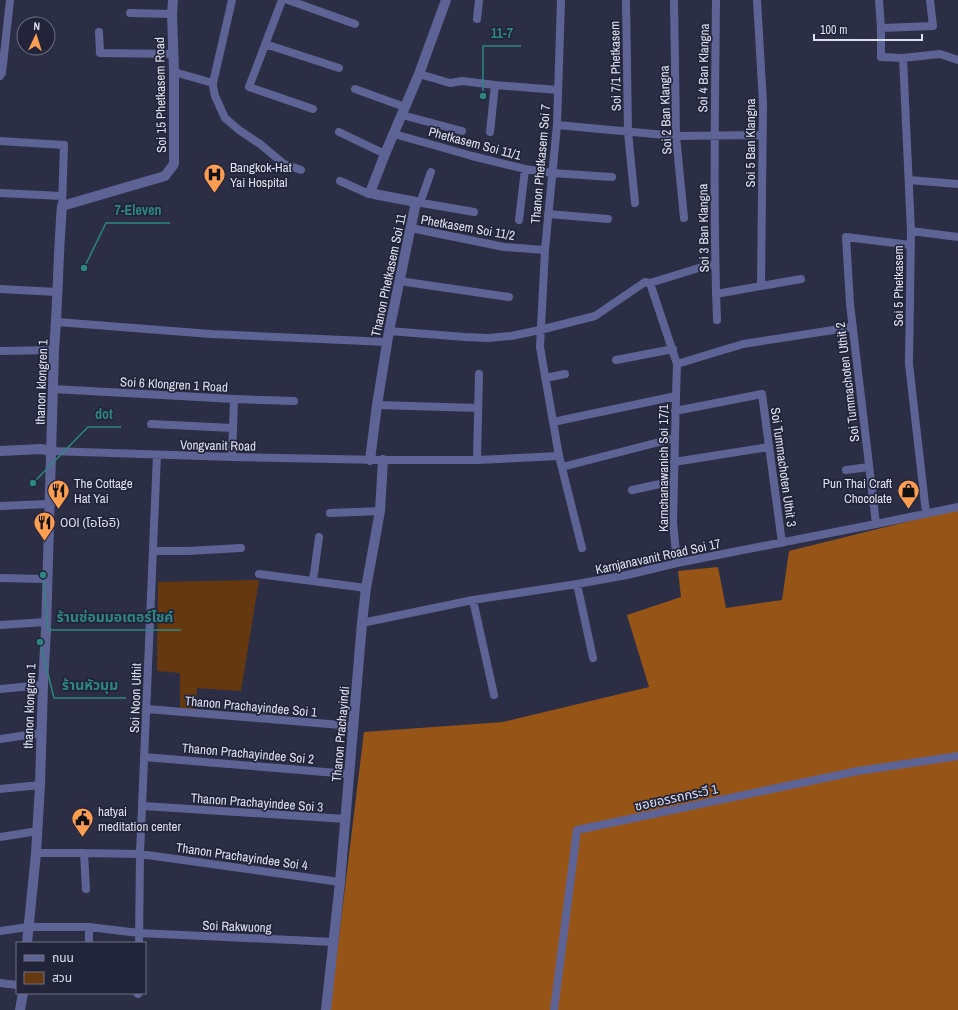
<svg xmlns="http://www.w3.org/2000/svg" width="958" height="1010" font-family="'Archivo Narrow','Noto Sans Thai',sans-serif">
  <rect width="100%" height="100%" fill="#2b2e44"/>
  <path fill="#66380f" d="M259,580L241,691L197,688L195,710L180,712V673L157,671L158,582Z"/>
  <path fill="#975417" d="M958,509V1010H330L364,732L503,722L649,687L627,615L681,597L678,571L718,567L726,608L782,600L789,551Z"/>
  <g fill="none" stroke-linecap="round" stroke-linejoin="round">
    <path stroke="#5d6495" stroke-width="8" d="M282,0L249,87L313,109
      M288,0L355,24
      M561,0L557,125L545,250L540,347L559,456L582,548
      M626,0L628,132L635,203
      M674,0L676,136L684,218
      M716,0C715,107 713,213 717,320
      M757,0L763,103L761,286
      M879,0L881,28V57L903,58L940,54L958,60
      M130,13L172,14
      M477,19L479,0
      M881,28L933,26L930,0
      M99,32L100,53L174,54
      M265,44L339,68
      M903,58L911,231L909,364L926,513
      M174,72L213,83L232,0
      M419,74L450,83L462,81L495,85L558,90
      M0,76L2,73L10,0
      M213,83V86L215,96L225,118L239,130L260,144L284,164L301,170
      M355,89L377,97L405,107
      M402,115L462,131
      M557,125L676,136L762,135
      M339,132L385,154
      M490,132L495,85
      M394,134L437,146L472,156L525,169L552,173L612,177
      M0,141L64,145L62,206
      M909,180L958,184
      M340,181L369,194
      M0,193L62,196
      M416,202L474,212
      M420,203L431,172
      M548,214L608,219
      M519,220L525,169
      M411,228L504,247L545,250
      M911,231L958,237
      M399,281L509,297
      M650,283L677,364L676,396L673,523L677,563
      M0,289L57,292
      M716,294L801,279
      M57,322L211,334L387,342
      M389,331L465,337L488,338L511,336L540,330L595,316L645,282L650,283L715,263
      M0,351L54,350
      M616,360L673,349
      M677,364L743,344L853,327
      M545,378L565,374
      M53,389L234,399L294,401
      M377,405L478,408
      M675,411L762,394L782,543
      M553,422L676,396
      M151,424L233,428
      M51,451L232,457L383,460H477L559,456
      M232,457L234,399
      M477,460L479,374
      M674,462L769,447
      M562,467L675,438
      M846,470L869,467
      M632,490L674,481
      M0,506L49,504
      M330,513L380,511
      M876,524L850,304L846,237L910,245
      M153,551H187L241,548
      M259,574L366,588
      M0,578L47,579
      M313,581L319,537
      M577,584L593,658
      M473,600L494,695
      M362,623L473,600L577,584L627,575L677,563L876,524L958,507
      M0,625L46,622
      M0,689L43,685
      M147,709L353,726
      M0,739L41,733
      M144,757L349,774
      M0,789L40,785
      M143,806L346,819
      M0,837L38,831
      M36,853H84L140,854L340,882
      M84,853L86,889
      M89,927V943
      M0,931L28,927H89L139,933L334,942
      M139,943L140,854L157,455
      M0,983L17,985
      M138,994V993
      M554,1010L577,830L858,771L958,756"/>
    <path stroke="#5d6495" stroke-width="10" d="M0,451L41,449L51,451
      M370,460L377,405L389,331L416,202L374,194L371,192V190L385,154L419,74L446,0
      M27,943L36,853L40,785L43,685L46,630L54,350C58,302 58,254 62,206L165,176L174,164V72L172,14L173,0
      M20,1010L23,993
      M326,1010L340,882L362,623L366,588L380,511L383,460"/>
  </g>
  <defs>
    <symbol id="hospital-pin" viewBox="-11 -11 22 30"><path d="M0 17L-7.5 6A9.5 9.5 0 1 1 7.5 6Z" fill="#fb9e51" stroke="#22243a"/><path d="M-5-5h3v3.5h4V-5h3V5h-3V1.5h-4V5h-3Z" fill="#111"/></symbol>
    <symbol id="restaurant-pin" viewBox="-11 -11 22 30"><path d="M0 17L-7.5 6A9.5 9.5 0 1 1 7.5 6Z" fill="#fb9e51" stroke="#22243a"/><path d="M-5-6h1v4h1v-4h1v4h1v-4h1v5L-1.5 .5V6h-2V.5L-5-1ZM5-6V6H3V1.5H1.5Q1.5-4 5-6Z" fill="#111"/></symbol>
    <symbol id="shop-pin" viewBox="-11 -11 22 30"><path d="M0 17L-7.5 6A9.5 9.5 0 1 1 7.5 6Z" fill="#fb9e51" stroke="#22243a"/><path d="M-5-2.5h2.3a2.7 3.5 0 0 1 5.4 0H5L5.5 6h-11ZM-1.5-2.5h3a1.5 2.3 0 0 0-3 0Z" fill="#111"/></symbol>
    <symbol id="civic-pin" viewBox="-11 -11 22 30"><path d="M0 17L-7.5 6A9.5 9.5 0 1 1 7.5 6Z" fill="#fb9e51" stroke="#22243a"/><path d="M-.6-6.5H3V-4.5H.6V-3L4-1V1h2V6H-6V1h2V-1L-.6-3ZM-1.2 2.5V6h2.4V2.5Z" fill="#111"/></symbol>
  </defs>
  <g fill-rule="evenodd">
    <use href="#hospital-pin" x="202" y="162" width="25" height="34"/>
    <use href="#restaurant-pin" x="46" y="478" width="25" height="34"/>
    <use href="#shop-pin" x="896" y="478" width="25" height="34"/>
    <use href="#restaurant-pin" x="32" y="510" width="25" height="34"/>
    <use href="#civic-pin" x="70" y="806" width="25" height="34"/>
  </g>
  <g text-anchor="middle" stroke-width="3.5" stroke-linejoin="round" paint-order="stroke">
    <g font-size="13" fill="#dfe1f0" stroke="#22243a">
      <text transform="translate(615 66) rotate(-91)" y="5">Soi 7/1 Phetkasem</text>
      <text transform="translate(703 68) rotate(-89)" y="5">Soi 4 Ban Klangna</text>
      <text transform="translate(160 95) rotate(-91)" y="5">Soi 15 Phetkasem Road</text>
      <text transform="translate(665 110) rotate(-92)" y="5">Soi 2 Ban Klangna</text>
      <text transform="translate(475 143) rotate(15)" y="5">Phetkasem Soi 11/1</text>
      <text transform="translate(750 143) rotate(-90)" y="5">Soi 5 Ban Klangna</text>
      <text transform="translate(540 164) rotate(-85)" y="5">Thanon Phetkasem Soi 7</text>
      <text transform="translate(468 227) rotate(10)" y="5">Phetkasem Soi 11/2</text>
      <text transform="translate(703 228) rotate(-91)" y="5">Soi 3 Ban Klangna</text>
      <text transform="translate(388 275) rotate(-78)" y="5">Thanon Phetkasem Soi 11</text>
      <text transform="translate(898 286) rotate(-90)" y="5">Soi 5 Phetkasem</text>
      <text transform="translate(41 382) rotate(-88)" y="5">thanon klongren 1</text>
      <text transform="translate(847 382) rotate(-97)" y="5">Soi Tummachoten Uthit 2</text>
      <text transform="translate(174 384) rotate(3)" y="5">Soi 6 Klongren 1 Road</text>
      <text transform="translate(218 445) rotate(1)" y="5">Vongvanit Road</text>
      <text transform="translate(784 467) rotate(82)" y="5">Soi Tummachoten Uthit 3</text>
      <text transform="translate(663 468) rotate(-90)" y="5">Karnchanawanich Soi 17/1</text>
      <text transform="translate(658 556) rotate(-12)" y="5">Karnjanavanit Road Soi 17</text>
      <text transform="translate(135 698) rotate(-88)" y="5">Soi Noon Uthit</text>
      <text transform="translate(29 706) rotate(-88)" y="5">thanon klongren 1</text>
      <text transform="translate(251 706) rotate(5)" y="5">Thanon Prachayindee Soi 1</text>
      <text transform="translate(340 734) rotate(-85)" y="5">Thanon Prachayindi</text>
      <text transform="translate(248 753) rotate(5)" y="5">Thanon Prachayindee Soi 2</text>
      <text transform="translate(676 797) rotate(-12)" y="5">ซอยอรรถกระวี 1</text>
      <text transform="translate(257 802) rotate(4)" y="5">Thanon Prachayindee Soi 3</text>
      <text transform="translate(242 856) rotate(8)" y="5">Thanon Prachayindee Soi 4</text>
      <text transform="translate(237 926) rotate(2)" y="5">Soi Rakwuong</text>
    </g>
    <g font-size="13" fill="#dfe1f0" stroke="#22243a" text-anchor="start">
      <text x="230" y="172">Bangkok-Hat<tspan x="230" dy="15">Yai Hospital</tspan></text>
      <text x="74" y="488">The Cottage<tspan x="74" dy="15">Hat Yai</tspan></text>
      <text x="892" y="488" text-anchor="end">Pun Thai Craft<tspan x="892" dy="15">Chocolate</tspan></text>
      <text x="60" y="527">OOI (โอโออิ)</text>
      <text x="98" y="816">hatyai<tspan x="98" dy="15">meditation center</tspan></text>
    </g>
  </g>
  <path fill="none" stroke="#2e8682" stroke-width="1.5" d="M483 96L483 46H521M84 268L106 223H170M33 483L88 427H121M43 575L48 630H181M40 642L54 698H126"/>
  <g fill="#2e8682" stroke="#22243a" stroke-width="1.5">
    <circle cx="483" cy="96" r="4"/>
    <circle cx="84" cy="268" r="4"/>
    <circle cx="33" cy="483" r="4"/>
    <circle cx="43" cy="575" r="4"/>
    <circle cx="40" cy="642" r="4"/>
  </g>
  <g font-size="14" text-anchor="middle" font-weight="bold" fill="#2e8682" stroke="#22243a" stroke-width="3.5" stroke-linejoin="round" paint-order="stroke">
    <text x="502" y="38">11-7</text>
    <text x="138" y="215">7-Eleven</text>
    <text x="104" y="419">dot</text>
    <text x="115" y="622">ร้านซ่อมมอเตอร์ไซค์</text>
    <text x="90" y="690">ร้านหัวมุม</text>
  </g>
  <rect x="16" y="942" width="130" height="52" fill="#22243a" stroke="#6e7083"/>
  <rect x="24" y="955" width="20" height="6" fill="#5d6495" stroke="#6e7083"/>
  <text x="52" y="962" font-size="12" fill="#dfe1f0">ถนน</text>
  <rect x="24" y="972" width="20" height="12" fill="#66380f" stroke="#6e7083"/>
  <text x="52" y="982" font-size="12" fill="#dfe1f0">สวน</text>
  <g transform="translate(36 36) rotate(4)"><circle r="19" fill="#22243a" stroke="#6e7083"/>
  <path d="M0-3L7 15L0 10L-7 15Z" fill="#fb9e51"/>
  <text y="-6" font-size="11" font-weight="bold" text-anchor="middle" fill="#dfe1f0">N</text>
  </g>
  <path d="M814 34v6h108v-6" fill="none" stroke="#dfe1f0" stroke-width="2"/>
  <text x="820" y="34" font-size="12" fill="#dfe1f0" stroke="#22243a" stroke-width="3" paint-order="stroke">100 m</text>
</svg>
